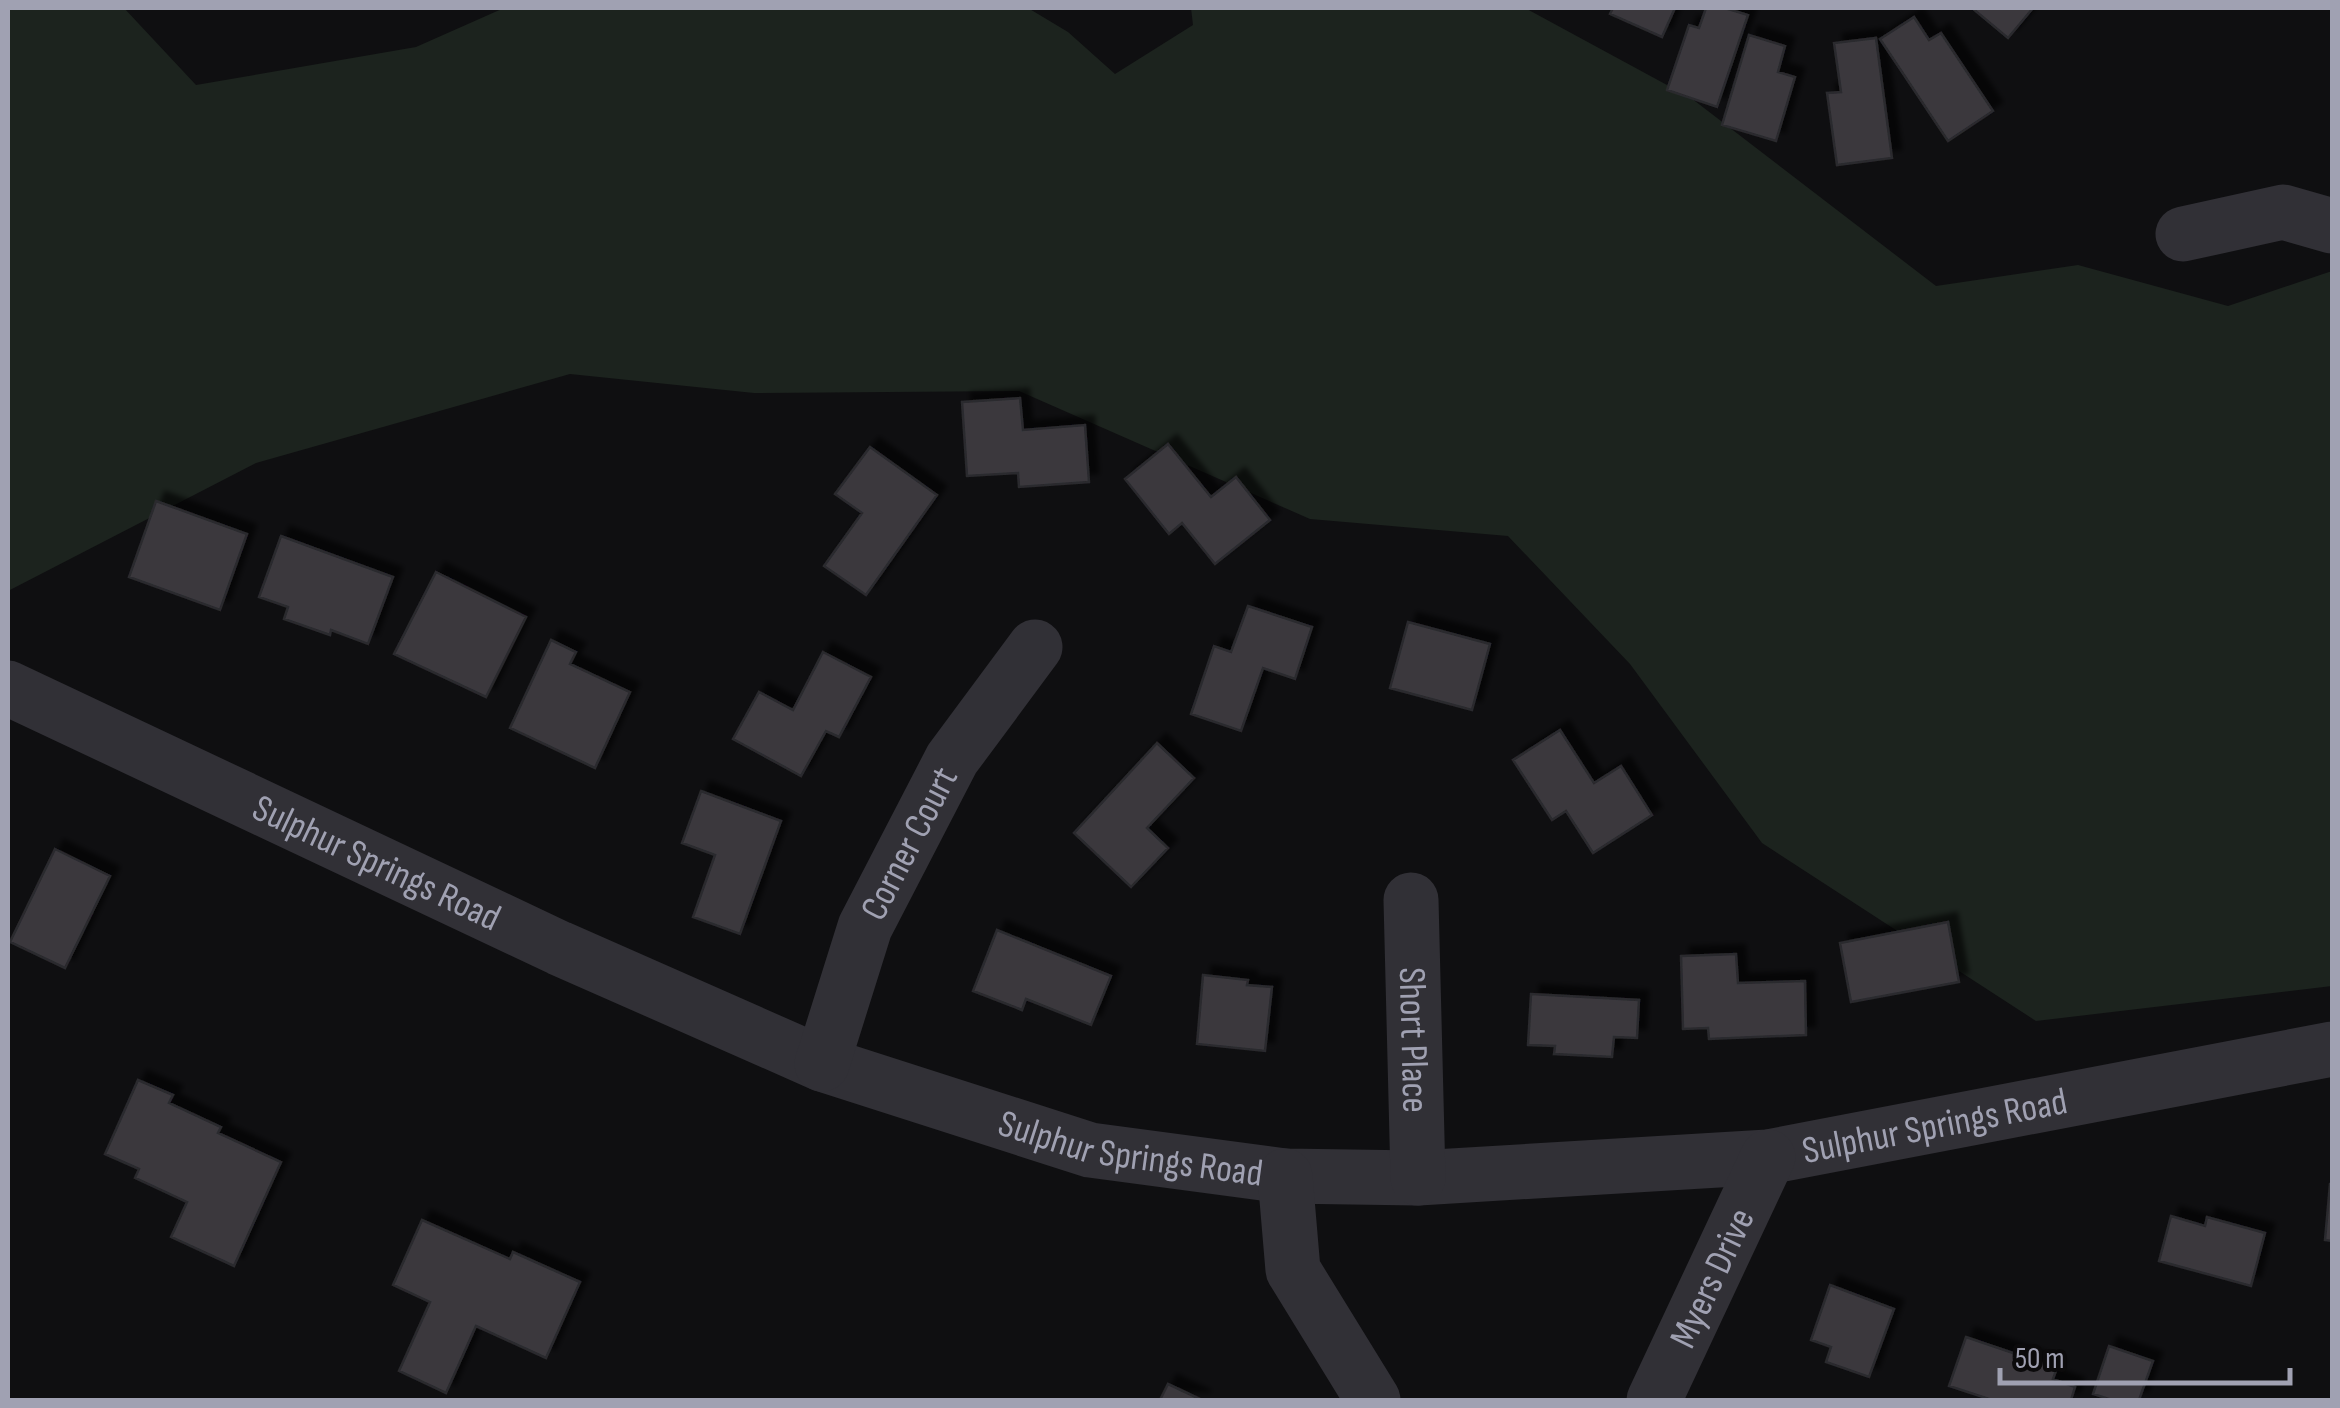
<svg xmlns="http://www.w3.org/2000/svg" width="2340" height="1408" font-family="'Sofia Sans Condensed',sans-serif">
  <defs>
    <filter id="shadow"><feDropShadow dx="9" dy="-9" stdDeviation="2.5" flood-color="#0009"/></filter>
  </defs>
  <rect width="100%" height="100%" fill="#0f0f11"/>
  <path fill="#1c231e" d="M8,8H124L196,85L416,47L504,8H1028L1068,32L1115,74L1193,25L1191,8H1525L1691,98L1936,286L2078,265L2228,306L2332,271V986L2036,1021L1762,843L1630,664L1508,536L1310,519L1019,391L754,393L570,374L256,463L8,591Z"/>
  <path fill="#3a393e" stroke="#2a292d" stroke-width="2.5" filter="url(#shadow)" d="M1613,8H1675L1662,37L1610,14Z
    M1706,8H1725L1748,15L1717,107L1667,90L1689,25L1699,28Z
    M1972,8H2033L2008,38Z
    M1914,17L1929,40L1941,33L1993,111L1948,141L1880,39Z
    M1749,35L1785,46L1778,72L1795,77L1776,141L1722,125Z
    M1876,38L1892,158L1837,165L1827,93L1841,92L1834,43Z
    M1020,398L1023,430L1085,425L1089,482L1019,487L1018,473L967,476L962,402Z
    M1168,444L1211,497L1236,477L1270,520L1215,564L1182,523L1169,534L1125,479Z
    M870,447L937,495L866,595L824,566L862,513L835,494Z
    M156,501L247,534L220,610L129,577Z
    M281,536L393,577L368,644L331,630L330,635L284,619L288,607L259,597Z
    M436,572L526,617L486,697L394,654Z
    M1248,606L1312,627L1295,679L1263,668L1241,731L1191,714L1214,646L1231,652Z
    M1408,622L1490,644L1472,710L1390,688Z
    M551,640L576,652L570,664L630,692L595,768L510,728Z
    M823,652L871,677L839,737L826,731L801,776L733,739L759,692L793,710Z
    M1560,730L1594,783L1621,766L1652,815L1593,853L1566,811L1552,820L1513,760Z
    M1157,743L1194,778L1147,828L1168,848L1131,887L1074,833Z
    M701,791L781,821L740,934L693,917L715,855L682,843Z
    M55,849L110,876L65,968L10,942Z
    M1948,922L1959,982L1851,1002L1840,943Z
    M997,930L1111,976L1091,1025L1026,999L1022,1010L973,991Z
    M1736,954L1738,983L1805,981L1806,1035L1709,1039L1708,1028L1683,1029L1681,956Z
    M1203,975L1248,980L1247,985L1272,987L1265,1051L1197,1044Z
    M1531,994L1639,1000L1637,1038L1614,1037L1612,1057L1554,1054L1555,1046L1528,1045Z
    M138,1080L173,1095L169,1103L221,1127L218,1133L281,1162L234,1266L171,1237L187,1202L135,1178L139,1169L105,1154Z
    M2330,1184H2332V1241L2325,1240Z
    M2171,1216L2205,1226L2207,1217L2265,1233L2251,1286L2159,1261Z
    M422,1220L510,1259L513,1252L580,1282L546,1358L476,1326L446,1393L399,1371L430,1302L393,1285Z
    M1830,1285L1894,1309L1869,1377L1826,1362L1831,1347L1811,1340Z
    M1966,1337L2057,1368L2053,1379L2075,1387L2071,1400H1992L1949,1386Z
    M2109,1346L2153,1361L2139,1400H2112L2093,1394Z
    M1168,1384L1202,1400H1160Z"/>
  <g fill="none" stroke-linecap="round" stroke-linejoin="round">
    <g stroke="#313036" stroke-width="55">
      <path d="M2183,234L2283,212L2332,226"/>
      <path id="s1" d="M8,688L559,948L822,1064L1090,1150L1285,1176L1418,1178L1768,1157L2332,1049"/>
      <path id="s2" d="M1411,900L1418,1178"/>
      <path id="s3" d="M822,1064L865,927L952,759L1035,647"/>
      <path d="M1285,1176L1293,1270L1373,1400"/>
      <path id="s4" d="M1654,1400L1768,1157"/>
    </g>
  </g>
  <g text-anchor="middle" stroke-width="8" stroke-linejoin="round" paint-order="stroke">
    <g font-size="38" fill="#a0a1b2" stroke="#0b0a0b">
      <text dy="13" stroke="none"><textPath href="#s3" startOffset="238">Corner Court</textPath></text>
      <text dy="13" stroke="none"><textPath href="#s1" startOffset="408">Sulphur Springs Road</textPath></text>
      <text dy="13" stroke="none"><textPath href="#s2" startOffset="140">Short Place</textPath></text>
      <text dy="13" stroke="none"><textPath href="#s1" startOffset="2028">Sulphur Springs Road</textPath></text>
      <text dy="13" stroke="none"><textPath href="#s1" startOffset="1218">Sulphur Springs Road</textPath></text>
      <text dy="13" stroke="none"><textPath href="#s4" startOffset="135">Myers Drive</textPath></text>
    </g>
  </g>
  <rect width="2340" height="1408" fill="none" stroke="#a0a1b2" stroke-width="20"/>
  <path d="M2000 1368v15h290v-15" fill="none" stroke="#a0a1b2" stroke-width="5"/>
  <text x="2015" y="1368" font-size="30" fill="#a0a1b2" stroke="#0b0a0b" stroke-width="8" paint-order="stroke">50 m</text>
</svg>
